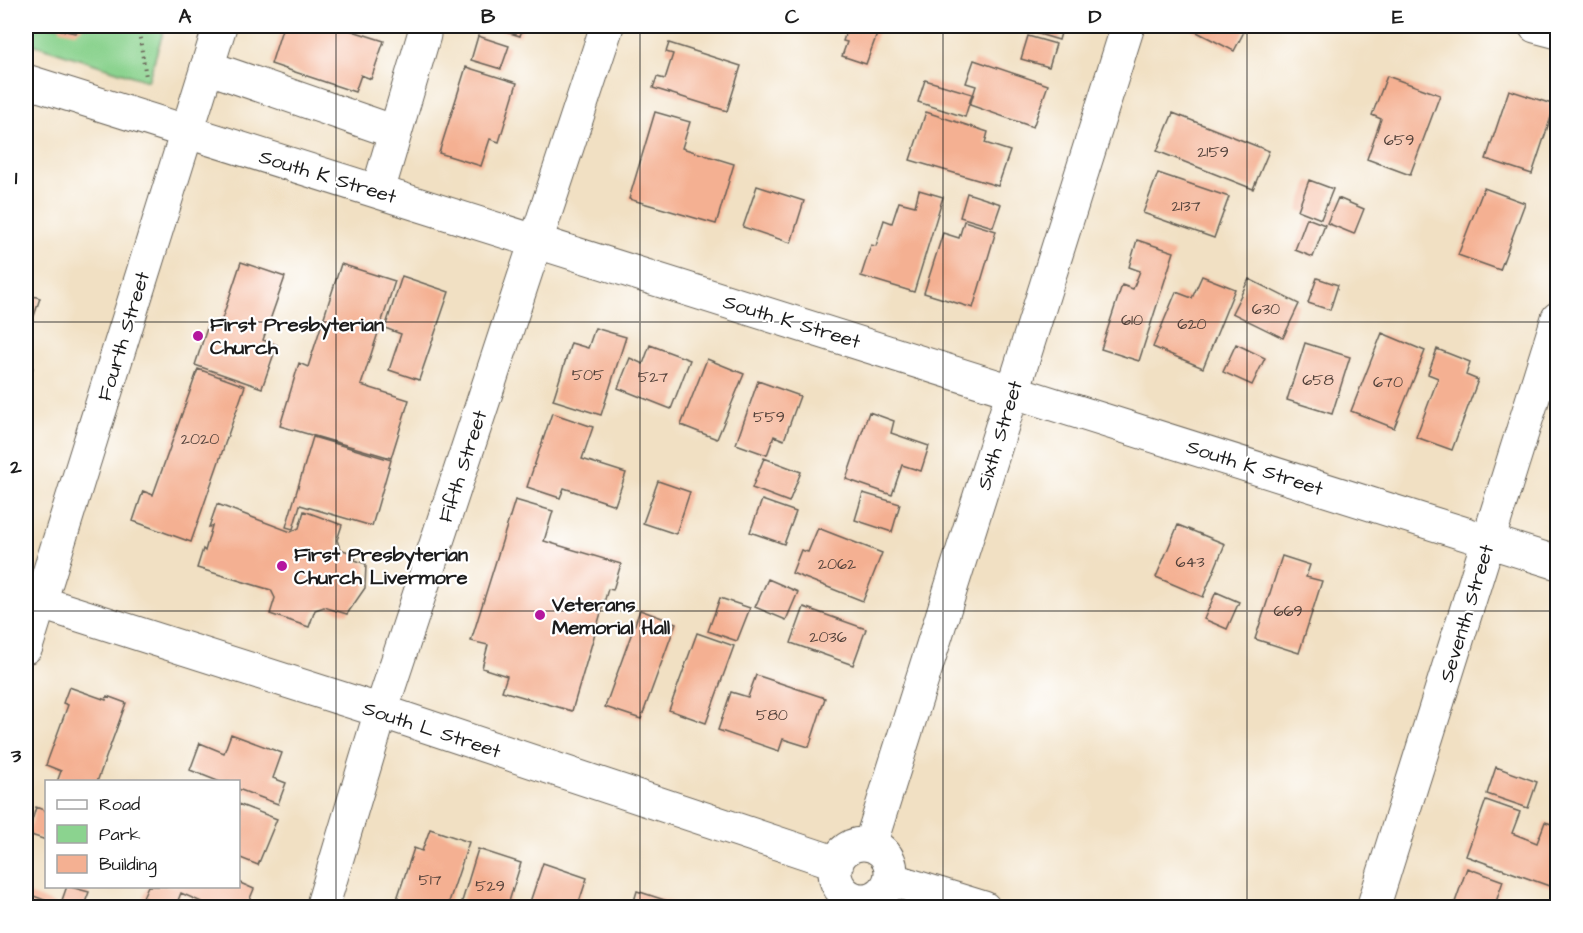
<svg xmlns="http://www.w3.org/2000/svg" width="1583" height="933" font-family="'Architects Daughter',sans-serif">
  <rect width="100%" height="100%" fill="#fff"/>
  <filter id="ink" filterUnits="userSpaceOnUse"><feTurbulence type="fractalNoise" baseFrequency=".0167" numOctaves="2"/><feDisplacementMap in="SourceGraphic" scale="12" xChannelSelector="R" yChannelSelector="G"/><feConvolveMatrix kernelMatrix="1 2 1 2 8 2 1 2 1" color-interpolation-filters="sRGB"/></filter>
  <filter id="wash" filterUnits="userSpaceOnUse"><feTurbulence type="fractalNoise" baseFrequency=".008" numOctaves="4" result="noise"/><feDisplacementMap in="SourceGraphic" scale="24" xChannelSelector="R" yChannelSelector="G"/><feGaussianBlur stdDeviation="1.35" result="paint"/><feColorMatrix in="noise" values="0 0 0 0 0 0 0 0 0 0 0 0 0 0 0 0 0 1.4 0 .05"/><feComposite in="paint" operator="in"/></filter>
  <g filter="url(#wash)">
    <rect width="100%" height="100%" fill="#f1e0c3"/>
    <path fill="#8bd38f" stroke="#547856" stroke-width="1.5" d="M26,26H165L148,81L26,42Z"/>
    <g id="blocks">
      <path fill="#f4b092" d="M59,26H84L75,33L61,30Z
        M283,26H337L384,41L371,79L361,75L355,92L271,64Z
        M486,26H523L520,36Z
        M848,26H880L866,64L842,56L847,42L843,41Z
        M1012,26H1063L1059,40Z
        M1185,26H1247L1234,51Z
        M478,36L509,46L501,69L471,60Z
        M1028,36L1056,44L1049,67L1021,59Z
        M669,43L741,66L727,111L653,88L657,77L665,79L673,54L666,52Z
        M974,60L1048,85L1033,127L970,105L976,86L966,83Z
        M466,67L517,83L499,142L490,139L481,166L439,153Z
        M1387,76L1440,95L1410,175L1367,159L1381,119L1372,115Z
        M925,80L972,94L965,117L918,102Z
        M1509,90L1555,105L1532,174L1486,159Z
        M655,112L690,122L682,148L734,164L716,224L629,199Z
        M926,112L988,132L985,143L1010,151L998,186L910,160Z
        M1173,113L1269,151L1253,189L1157,151Z
        M1158,173L1229,197L1214,238L1143,213Z
        M1309,180L1333,189L1321,219L1298,210Z
        M757,186L804,201L791,243L743,227Z
        M1484,188L1525,203L1500,270L1458,255Z
        M919,190L943,197L914,292L861,276L871,245L876,246L884,220L892,223L899,202L915,206Z
        M967,193L1001,204L993,227L960,217Z
        M1338,198L1364,209L1354,234L1327,223Z
        M1307,218L1325,225L1313,257L1295,250Z
        M964,221L996,231L973,308L924,293L943,233L959,238Z
        M1137,240L1174,252L1139,361L1101,349L1122,285L1133,289L1140,271L1129,267Z
        M241,262L285,277L263,340L277,345L262,388L195,365L209,322L220,325Z
        M341,264L395,281L361,385L409,400L391,458L280,426L299,363L308,367Z
        M402,276L449,292L419,380L389,370L401,334L385,328Z
        M1202,276L1235,289L1203,368L1153,347L1176,292L1192,298Z
        M1317,278L1338,285L1330,310L1308,303Z
        M1249,279L1299,304L1283,338L1232,313Z
        M26,294L40,298L26,340Z
        M595,328L626,337L601,415L553,400L571,343L588,348Z
        M1382,333L1425,351L1394,428L1351,411Z
        M1305,343L1350,357L1332,414L1287,400Z
        M1236,344L1265,358L1252,385L1223,372Z
        M650,345L690,360L671,409L618,388L630,358L643,364Z
        M1437,349L1470,362L1466,375L1478,380L1452,450L1416,437L1438,378L1428,374Z
        M707,359L744,374L717,439L681,425Z
        M26,365L33,368L26,390Z
        M198,369L245,386L191,542L133,521L143,491L153,495Z
        M758,381L800,396L784,440L774,436L767,455L736,444Z
        M869,412L894,421L891,433L929,446L921,471L902,465L892,495L846,479Z
        M552,413L593,427L582,459L626,473L615,505L564,488L560,498L527,487Z
        M313,437L391,460L372,526L300,505L293,529L286,527Z
        M764,458L801,472L789,502L752,488Z
        M658,481L690,492L676,534L643,523Z
        M863,493L900,504L892,532L855,520Z
        M515,500L553,511L544,541L621,564L613,590L608,589L572,711L502,691L507,676L482,668L488,645L471,641Z
        M762,500L796,512L784,544L750,532Z
        M217,504L291,532L299,528L304,511L342,525L337,540L340,549L357,555L355,560L366,564L365,588L347,614L324,607L315,610L309,627L270,614L275,598L271,590L197,568L203,549L205,551L212,526L209,527Z
        M1178,525L1225,544L1203,597L1156,577Z
        M818,528L882,553L863,601L792,573L801,550L808,552Z
        M1282,556L1310,565L1306,577L1322,581L1299,653L1255,639Z
        M768,579L798,592L786,620L755,607Z
        M1216,592L1239,602L1227,629L1204,619Z
        M720,598L750,608L737,641L708,631Z
        M804,607L866,629L853,665L791,643Z
        M640,610L676,623L641,719L605,707Z
        M697,633L734,646L706,723L669,710Z
        M756,675L825,698L809,747L783,739L779,751L718,730L731,692L748,697Z
        M69,687L106,700L107,696L126,703L97,782H57L61,771L46,765L68,705L63,703Z
        M231,734L282,753L273,778L286,783L278,804L238,789V782H220L190,770L200,743L224,753Z
        M1496,767L1537,782L1528,808L1487,794Z
        M1486,800L1520,812L1512,833L1537,843L1545,822L1558,826V873L1552,887L1466,856Z
        M238,804L277,819L258,865L238,857Z
        M36,807L46,811V840L28,834Z
        M430,829L469,842L447,908H394L414,848L422,851Z
        M478,849L521,863L507,908H460Z
        M543,863L587,878L577,908H528Z
        M1467,868L1503,881L1494,908H1453Z
        M238,882L254,889L246,908H215L181,893L175,908H169L143,897L148,886H238Z
        M67,886L89,892L83,908H26V893L60,906Z
        M637,891L686,907V908H632Z"/>
    </g>
  </g>
  <g filter="url(#ink)">
    <use href="#blocks" fill-opacity="0" stroke="#676156" stroke-width="1.5"/>
    <g fill="none" stroke-linecap="round" stroke-linejoin="round">
      <defs>
        <path id="minor" d="M1535,26L1558,32
          M207,67L395,132
          M26,81L1558,563
          M378,191L424,35
          M26,598L381,711L837,863
          M835 872a28 28 0 1 1 56 0a28 28 0 1 1-56 0Z
          M870,845L1128,26
          M890,879L984,908
          M322,908L381,711L607,26
          M1373,908L1558,318"/>
        <path id="major" d="M26,647L220,26"/>
      </defs>
      <use href="#minor" stroke="#676156" stroke-width="35"/>
      <use href="#major" stroke="#676156" stroke-width="35"/>
      <path stroke="#676156" stroke-width="4" stroke-dasharray="1.5 4.5" stroke-linecap="butt" d="M138,26L146,77"/>
      <use href="#minor" stroke="#fff" stroke-width="33"/>
      <use href="#major" stroke="#fff" stroke-width="33"/>
    </g>
  </g>
  <path fill="none" stroke="#1c1c1c" stroke-width="1.5" stroke-opacity="0.55" d="M336,26V908M640,26V908M943,26V908M1247,26V908M26,322H1558M26,611H1558"/>
  <g fill="#b5179e" stroke="#fff" stroke-width="2">
    <circle cx="198" cy="336" r="6"/>
    <circle cx="282" cy="566" r="6"/>
    <circle cx="540" cy="615" r="6"/>
  </g>
  <g text-anchor="middle" stroke-width="4.5" stroke-linejoin="round" paint-order="stroke">
    <g font-size="16" fill="#52413a">
      <text x="1399" y="145">659</text>
      <text x="1213" y="157">2159</text>
      <text x="1186" y="211">2137</text>
      <text x="1266" y="314">630</text>
      <text x="1132" y="325">610</text>
      <text x="1192" y="329">620</text>
      <text x="588" y="380">505</text>
      <text x="653" y="382">527</text>
      <text x="1318" y="385">658</text>
      <text x="1388" y="387">670</text>
      <text x="769" y="422">559</text>
      <text x="200" y="444">2020</text>
      <text x="1190" y="567">643</text>
      <text x="837" y="569">2062</text>
      <text x="1288" y="616">669</text>
      <text x="828" y="642">2036</text>
      <text x="772" y="720">580</text>
      <text x="430" y="885">517</text>
      <text x="490" y="891">529</text>
    </g>
    <g font-size="20" fill="#1c1c1c" stroke="#fff">
      <text transform="translate(328 176) rotate(17)" y="7">South K Street</text>
      <text transform="translate(792 321) rotate(17)" y="7">South K Street</text>
      <text transform="translate(123 336) rotate(-73)" y="7">Fourth Street</text>
      <text transform="translate(999 435) rotate(-73)" y="7">Sixth Street</text>
      <text transform="translate(462 466) rotate(-72)" y="7">Fifth Street</text>
      <text transform="translate(1255 467) rotate(18)" y="7">South K Street</text>
      <text transform="translate(1466 613) rotate(-73)" y="7">Seventh Street</text>
      <text transform="translate(432 729) rotate(18)" y="7">South L Street</text>
    </g>
    <g font-size="20" font-weight="bold" fill="#1c1c1c" stroke="#fff" text-anchor="start">
      <text x="210" y="331">First Presbyterian<tspan x="210" dy="23">Church</tspan></text>
      <text x="294" y="561">First Presbyterian<tspan x="294" dy="23">Church Livermore</tspan></text>
      <text x="552" y="611">Veterans<tspan x="552" dy="23">Memorial Hall</tspan></text>
    </g>
  </g>
  <rect width="1583" height="933" fill="none" stroke="#fff" stroke-width="66"/>
  <rect x="45" y="780" width="195" height="108" fill="#ffffff" stroke="#a4a4a4" stroke-width="1.5"/>
  <rect x="57" y="800" width="30" height="9" fill="#ffffff" stroke="#a4a4a4" stroke-width="1.5"/>
  <text x="99" y="810" font-size="18" fill="#1c1c1c">Road</text>
  <rect x="57" y="825" width="30" height="18" fill="#8bd38f" stroke="#a4a4a4" stroke-width="1.5"/>
  <text x="99" y="840" font-size="18" fill="#1c1c1c">Park</text>
  <rect x="57" y="855" width="30" height="18" fill="#f4b092" stroke="#a4a4a4" stroke-width="1.5"/>
  <text x="99" y="870" font-size="18" fill="#1c1c1c">Building</text>
  <rect x="33" y="33" width="1517" height="867" fill="none" stroke="#1c1c1c" stroke-width="2"/>
  <g font-size="20" text-anchor="middle" font-weight="bold" fill="#1c1c1c">
    <text x="185" y="23">A</text>
    <text x="488" y="23">B</text>
    <text x="792" y="23">C</text>
    <text x="1095" y="23">D</text>
    <text x="1398" y="23">E</text>
    <text x="16" y="184">1</text>
    <text x="16" y="473">2</text>
    <text x="16" y="762">3</text>
  </g>
</svg>
